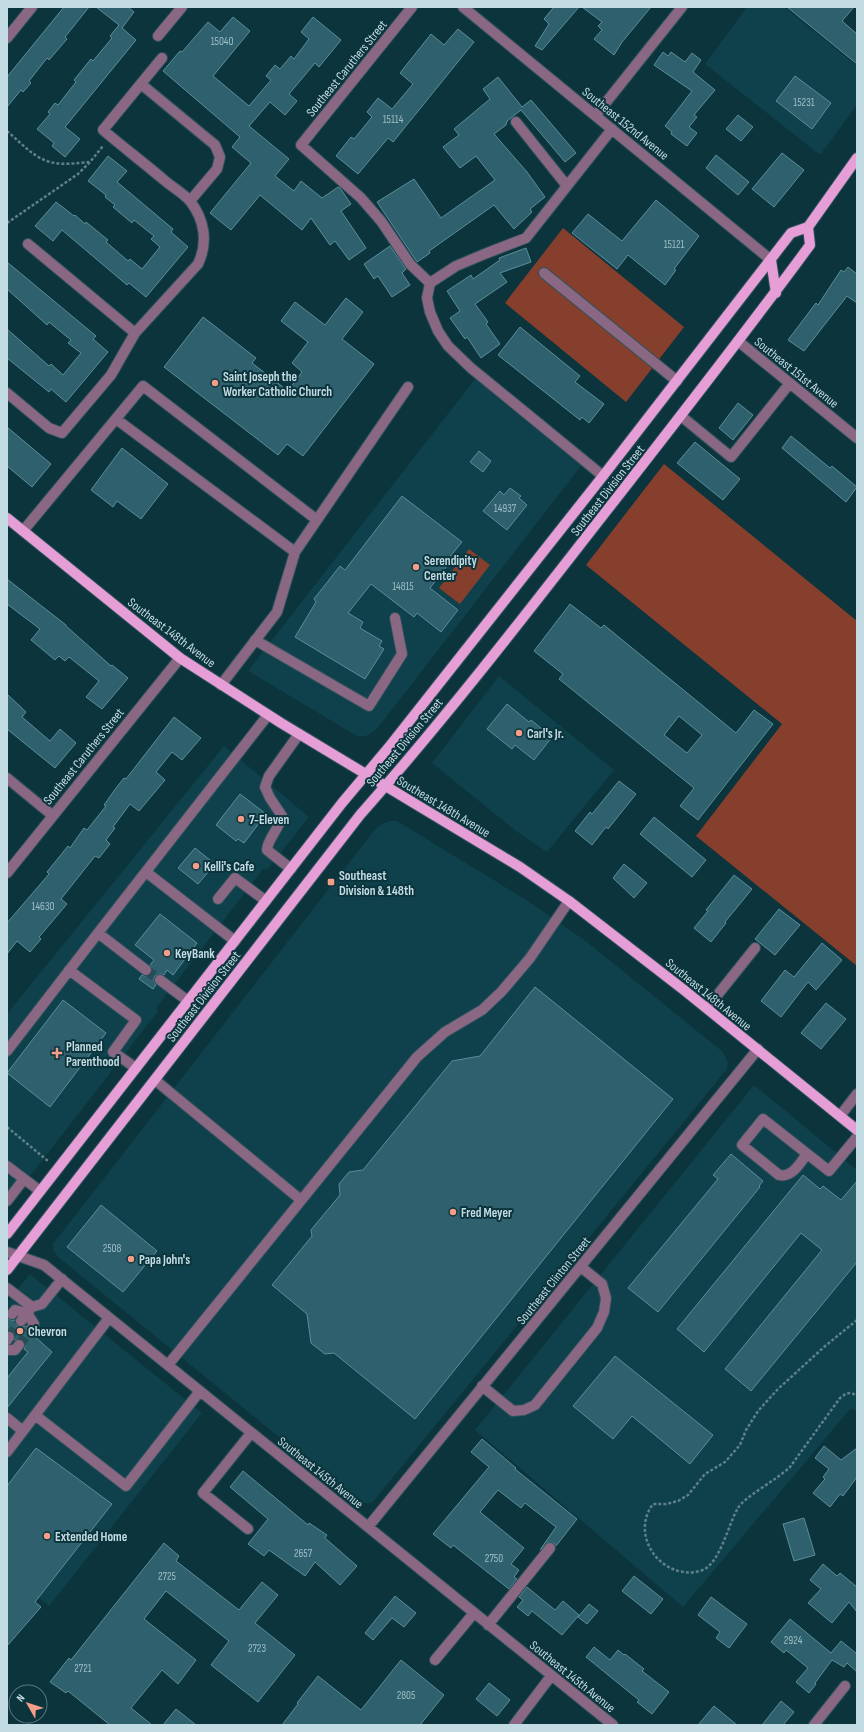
<svg xmlns="http://www.w3.org/2000/svg" width="864" height="1732" font-family="'Sofia Sans Condensed',sans-serif">
  <rect width="100%" height="100%" fill="#0c343d"/>
  <path fill="#0e414b" d="M747,7H784L857,66V105L820,155L705,64Z
    M475,379L581,466L376,730L366,736H357L248,671Z
    M499,676L614,770L547,852L516,831L432,763Z
    M224,746L309,817L267,870L264,868L156,1008L158,1011L7,1206V1014Z
    M390,821H397L528,901L587,942L723,1052L728,1063L727,1069L376,1498L371,1503H365L359,1502L58,1257L53,1250V1244L376,828L382,824Z
    M754,1085L857,1170V1412L851,1408L683,1607L475,1430Z
    M30,1274L202,1413L49,1606L7,1572V1303Z"/>
  <path fill="#873f2d" d="M563,228L684,327L626,402L505,303Z
    M664,464L857,621V966L696,836L782,724L586,565Z
    M469,549L490,565L460,604L439,588Z"/>
  <path fill="#2e616d" stroke="#5b8e9a" fill-rule="evenodd" d="M64,7H89L65,37L67,39L49,60L47,58L29,81L31,83L23,92L21,90L7,107V77Z
    M96,7H128L134,12L122,28L136,40L65,127L80,139L65,157L52,146L54,143L37,129L50,114L48,112L55,103L58,105L76,82L74,80L91,59L93,61L112,38L110,36L119,25Z
    M554,7H579L542,50L535,46L549,24L544,19Z
    M582,7H651L622,42L614,55L594,39L602,30L598,26L602,22Z
    M787,7H854L842,21L857,34V64Z
    M233,17L250,31L213,76L249,106L271,80L266,76L275,65L280,69L291,56L294,59L309,39L301,32L313,17L341,40L319,67L315,63L289,94L297,101L285,115L270,102L249,126L289,159L275,176L294,191L301,181L322,198L338,187L340,188L351,204L341,211L366,248L349,260L335,241L330,245L311,218L302,230L260,195L231,230L210,213L251,163L232,147L240,137L163,71L180,51L182,52L208,22L220,32Z
    M458,29L474,42L393,142L388,138L358,174L336,156L351,137L354,139L372,117L367,112L378,98L392,109L413,84L400,73L431,34L444,45Z
    M663,52L668,56L671,52L685,62L692,53L701,60L693,72L715,90L694,115L697,117L689,127L697,133L687,146L671,134L672,132L665,126L692,91L654,65Z
    M795,76L831,103L812,129L776,101Z
    M498,77L522,107L531,100L576,153L565,162L521,110L507,121L506,125L494,134L527,172L545,197L530,209L532,212L514,229L494,205L429,251L430,253L417,262L377,202L414,179L441,218L495,180L476,156L460,168L443,147L459,135L454,129L490,99L483,89Z
    M738,115L753,127L741,141L726,129Z
    M782,153L804,170L774,207L752,189Z
    M716,155L749,182L738,195L706,168Z
    M108,156L127,171L117,182L173,229L171,232L188,247L146,297L129,283L127,285L62,230L53,241L35,226L56,202L74,216L75,215L85,224L86,222L108,240L106,242L128,261L130,259L142,269L160,247L151,239L154,236L134,220L132,223L113,207L115,205L105,197L106,195L88,181Z
    M656,200L699,236L674,269L676,270L665,285L628,255L617,269L572,233L588,214L622,241Z
    M390,246L406,269L402,273L410,285L392,297L378,276L374,279L364,264Z
    M526,248L531,262L500,273L507,282L475,304L488,322L486,324L500,344L481,358L467,337L465,339L450,318L460,311L447,291L471,275L473,279L500,260L499,258Z
    M7,262L96,336L93,339L108,352L66,402L51,389L49,392L7,358V329L49,366L51,364L63,375L81,353L68,343L71,340L49,322L47,325L7,289Z
    M848,267L857,274V303L847,296L804,351L788,340L816,303L818,305L841,270L844,272Z
    M346,298L363,312L342,339L374,364L303,456L287,444L278,455L164,367L203,317L256,358L252,363L288,391L302,372L292,363L308,342L281,321L295,302L325,325Z
    M520,327L580,376L575,382L604,404L589,423L582,417L580,420L498,355Z
    M738,403L753,415L733,440L719,428Z
    M7,427L51,464L32,487L7,466Z
    M791,436L830,468L832,466L857,487L846,502L782,448Z
    M695,442L740,479L723,500L677,463Z
    M122,448L168,484L141,519L117,501L113,507L91,490Z
    M479,451L491,461L483,472L470,462Z
    M510,488L521,496L519,498L527,505L507,530L483,511L500,491L504,495Z
    M402,496L462,542L444,564L447,566L430,588L458,610L441,632L417,613L414,617L371,584L348,613L363,622L360,628L382,641L379,646L384,649L365,679L295,637L316,602L314,599L340,566L345,570Z
    M7,579L66,625V626L111,666L112,665L128,678L102,709L86,697L99,681L69,657L65,661L59,656L55,660L31,640L40,629L7,604Z
    M570,604L601,628L604,625L736,733L754,710L773,724L698,820L680,806L694,788L559,679L563,674L534,651ZM679,716L702,735L687,753L664,735Z
    M7,694L26,712L22,717L50,741L60,729L76,743L55,768L7,729Z
    M507,704L529,722L531,720L552,737L534,760L515,745L512,749L487,729Z
    M174,717L201,738L182,760L172,752L156,772L165,780L139,811L130,804L113,827L115,828L106,840L110,844L99,858L95,856L61,899L67,904L39,937L41,939L30,952L17,941L7,954V923L49,874L47,872L68,846L70,848L84,828L87,830L106,806L104,805L116,788L124,778L126,779Z
    M619,781L636,794L608,829L606,827L592,845L575,831L590,812L592,814Z
    M240,794L266,814L244,843L238,839L236,841L216,825Z
    M654,817L706,860L692,877L640,834Z
    M195,848L215,864L198,884L178,868Z
    M624,864L647,883L634,898L613,878Z
    M734,875L752,889L725,922L726,923L711,942L694,928L708,911L706,910Z
    M779,909L800,925L775,955L755,939Z
    M160,914L197,943L173,975L167,970L164,975L160,974L155,976L154,980L156,985L153,989L139,979L142,975L146,976L151,974L152,970L150,965L154,960L135,945Z
    M822,943L842,960L816,990L808,982L781,1017L761,1001L785,970L794,977Z
    M535,987L673,1099L415,1419L334,1353L325,1354L311,1343L307,1314L272,1285L312,1236L311,1230L340,1195L339,1184L349,1172L363,1170L452,1061L480,1056Z
    M63,1000L106,1033L50,1107L7,1073Z
    M826,1003L846,1019L821,1049L801,1033Z
    M731,1154L763,1181L759,1186L760,1187L658,1312L628,1288L718,1179L713,1175Z
    M803,1175L820,1189L823,1186L841,1200L857,1181V1262L751,1391L725,1369L822,1250L801,1233L704,1352L677,1329Z
    M101,1205L157,1251L123,1292L67,1247Z
    M7,1318L11,1320H15L17,1326L21,1327L26,1326L25,1329L27,1334L33,1335L52,1352L7,1408V1378L28,1352L24,1349L25,1346L23,1340L20,1339L14,1340L15,1334L12,1331H7Z
    M615,1356L713,1435L690,1464L632,1416L613,1439L573,1406Z
    M482,1439L516,1468L515,1469L577,1519L556,1546L554,1543L548,1542L540,1550L556,1527L525,1503L521,1508L498,1490L480,1512L524,1548L511,1564L519,1570L514,1577L517,1579L509,1589L453,1545L451,1548L433,1534L489,1467L471,1452Z
    M824,1446L841,1460L857,1448V1477L843,1496L840,1494L830,1507L813,1493L825,1479L823,1477L829,1469L815,1458Z
    M36,1448L112,1504L35,1602L41,1607L7,1646V1486Z
    M243,1471L308,1525L309,1523L327,1535L325,1538L357,1566L340,1585L315,1562L305,1576L269,1550L264,1556L248,1544L268,1519L230,1487Z
    M804,1518L815,1555L794,1561L783,1524Z
    M164,1543L179,1556L176,1561L239,1610L262,1582L278,1595L255,1623L295,1655L258,1702L211,1665L229,1641L166,1591L144,1619L196,1660L178,1684L162,1670L131,1708L152,1725H110L68,1691L66,1693L50,1682L69,1658L71,1660Z
    M823,1564L837,1576L840,1573L857,1587V1612L849,1602L832,1623L808,1603L821,1589L810,1580Z
    M634,1576L663,1599L651,1614L622,1591Z
    M527,1587L555,1610L563,1601L579,1615L562,1635L532,1611L528,1616L517,1607L523,1600L519,1597Z
    M395,1596L416,1613L404,1627L392,1618L373,1640L365,1633Z
    M711,1597L747,1624L729,1648L716,1638L720,1632L698,1615Z
    M589,1604L598,1611L587,1624L578,1617Z
    M790,1619L831,1653L841,1641L857,1654V1672L847,1663L844,1667L832,1660L815,1683L816,1684L809,1693L796,1682L808,1668L786,1650L784,1653L771,1642Z
    M594,1647L610,1660L618,1650L624,1655L625,1654L644,1669L642,1671L669,1692L652,1714L637,1702L639,1700L586,1657Z
    M401,1660L444,1695L420,1725H282L298,1704L297,1703L318,1676L361,1710Z
    M489,1683L510,1700L497,1716L476,1699Z
    M781,1701L794,1712L783,1725H762Z
    M714,1706L737,1725H698Z
    M176,1709L196,1725H163Z"/>
  <g fill="none" stroke-linecap="round" stroke-linejoin="round">
    <path stroke="#274d56" stroke-width="10" stroke-dasharray="10 5" stroke-linecap="butt" d="M146,970L160,980
      M9,1337L21,1321
      M19,1345L31,1329"/>
    <defs>
      <path id="minor" d="M412,7L301,145L361,198L381,221L410,264L430,283L427,298L430,312L438,331L448,346L471,368L603,476
        M463,7L771,260
        M158,36L182,7
        M7,38L32,7
        M141,84L215,145L220,157L217,169L190,201
        M596,115L682,7
        M516,122L567,186
        M28,244L135,333
        M544,273L677,381
        M430,283L456,266L487,253L526,238L612,129
        M738,341L857,438
        M7,393L49,428L62,433L111,375L135,333L198,264C208,243 205,220 190,201C183,193 172,187 164,180C144,163 123,147 103,130L162,58
        M681,416L731,457L790,383
        M116,419L295,552
        M23,531L143,386L317,520
        M255,640L369,706L402,654L395,618
        M221,685L277,612L295,552L408,387
        M7,778L52,815
        M291,869L267,850C267,840 279,829 282,816L270,798L265,787L269,776L299,734
        M146,872L235,941
        M7,873L180,658
        M218,899L235,878L266,901
        M98,933L268,715
        M69,970L136,1020L113,1052L136,1068
        M160,980L188,1001
        M707,1008L755,948
        M7,1051L98,933L146,970
        M155,1080L301,1200
        M840,1116L857,1094
        M807,1154C800,1163 792,1178 779,1175L742,1145L763,1119L829,1171L857,1137
        M7,1166L40,1191
        M7,1201L24,1179
        M7,1252L44,1265L613,1725
        M7,1288L32,1307
        M12,1314L15,1310L27,1313L21,1321
        M31,1329L34,1324L27,1313L32,1307L42,1304L62,1279
        M7,1340L9,1337
        M7,1350H15L19,1345
        M168,1365L417,1057L445,1032L482,1010L502,991L530,958L569,901
        M482,1386L513,1411L524,1410L535,1405L597,1328L604,1312L606,1298L602,1284L581,1267
        M35,1415L126,1486L200,1391
        M7,1418L23,1431
        M7,1452L109,1318
        M368,1527L758,1049
        M248,1529L203,1493L251,1433
        M488,1625L550,1548
        M435,1660L474,1613
        M514,1725L551,1676
        M814,1725L845,1686"/>
      <path id="major" d="M771,260L776,293
        M7,518L180,658L281,723L520,867L569,901L684,990L857,1130
        M7,1234L342,803L389,747L603,476L791,233L808,227L857,158
        M7,1270L360,815C443,721 520,622 597,523C669,431 741,339 810,245L808,227"/>
    </defs>
    <use href="#minor" stroke="#2d525b" stroke-width="12"/>
    <use href="#major" stroke="#2d525b" stroke-width="12"/>
    <path stroke="#5e8088" stroke-width="2.5" stroke-dasharray="3 2" stroke-linecap="butt" d="M7,131C19,141 32,156 47,161C60,166 77,163 90,162
      M7,223L78,174L90,162L103,146
      M7,1127L48,1161
      M857,1320L824,1347L778,1389L758,1411L746,1430L740,1445L725,1462L705,1474L688,1495L678,1501L666,1504H653C629,1536 662,1581 700,1571C720,1566 728,1524 738,1508C744,1497 778,1479 790,1467L840,1398C846,1393 850,1391 857,1396"/>
    <use href="#minor" stroke="#8a6782" stroke-width="10"/>
    <use href="#major" stroke="#e69ed6" stroke-width="10"/>
  </g>
  <g fill="#f49e88" stroke="#0c343d" stroke-width="1.5">
    <circle cx="215" cy="383" r="4"/>
    <circle cx="416" cy="567" r="4"/>
    <circle cx="519" cy="733" r="4"/>
    <circle cx="241" cy="819" r="4"/>
    <circle cx="196" cy="866" r="4"/>
    <rect x="327" y="878" width="8" height="8" rx="2"/>
    <circle cx="167" cy="953" r="4"/>
    <path d="M55 1047h4v4h4v4h-4v4h-4v-4h-4v-4h4z"/>
    <circle cx="453" cy="1212" r="4"/>
    <circle cx="131" cy="1259" r="4"/>
    <circle cx="20" cy="1331" r="4"/>
    <circle cx="47" cy="1536" r="4"/>
  </g>
  <g text-anchor="middle" stroke-width="4" stroke-linejoin="round" paint-order="stroke">
    <g font-size="11" fill="#9ebdc6">
      <text x="222" y="45">15040</text>
      <text x="804" y="106">15231</text>
      <text x="393" y="123">15114</text>
      <text x="674" y="248">15121</text>
      <text x="505" y="512">14937</text>
      <text x="403" y="590">14815</text>
      <text x="43" y="910">14630</text>
      <text x="112" y="1252">2508</text>
      <text x="303" y="1557">2657</text>
      <text x="494" y="1562">2750</text>
      <text x="167" y="1580">2725</text>
      <text x="793" y="1644">2924</text>
      <text x="257" y="1652">2723</text>
      <text x="83" y="1672">2721</text>
      <text x="406" y="1699">2805</text>
    </g>
    <g font-size="13" fill="#c3dce3" stroke="#0c343d">
      <text transform="translate(346 68) rotate(-51)" y="5">Southeast Caruthers Street</text>
      <text transform="translate(626 123) rotate(39)" y="5">Southeast 152nd Avenue</text>
      <text transform="translate(797 372) rotate(39)" y="5">Southeast 151st Avenue</text>
      <text transform="translate(607 490) rotate(-52)" y="5">Southeast Division Street</text>
      <text transform="translate(172 632) rotate(37)" y="5">Southeast 148th Avenue</text>
      <text transform="translate(404 742) rotate(-50)" y="5">Southeast Division Street</text>
      <text transform="translate(83 756) rotate(-51)" y="5">Southeast Caruthers Street</text>
      <text transform="translate(444 806) rotate(31)" y="5">Southeast 148th Avenue</text>
      <text transform="translate(709 994) rotate(39)" y="5">Southeast 148th Avenue</text>
      <text transform="translate(203 996) rotate(-52)" y="5">Southeast Division Street</text>
      <text transform="translate(553 1280) rotate(-51)" y="5">Southeast Clinton Street</text>
      <text transform="translate(321 1472) rotate(39)" y="5">Southeast 145th Avenue</text>
      <text transform="translate(573 1676) rotate(39)" y="5">Southeast 145th Avenue</text>
    </g>
    <g font-size="13" font-weight="bold" fill="#c3dce3" stroke="#0c343d" text-anchor="start">
      <text x="223" y="381">Saint Joseph the<tspan x="223" dy="15">Worker Catholic Church</tspan></text>
      <text x="424" y="565">Serendipity<tspan x="424" dy="15">Center</tspan></text>
      <text x="527" y="738">Carl's Jr.</text>
      <text x="249" y="824">7-Eleven</text>
      <text x="204" y="871">Kelli's Cafe</text>
      <text x="339" y="880">Southeast<tspan x="339" dy="15">Division &amp; 148th</tspan></text>
      <text x="175" y="958">KeyBank</text>
      <text x="66" y="1051">Planned<tspan x="66" dy="15">Parenthood</tspan></text>
      <text x="461" y="1217">Fred Meyer</text>
      <text x="139" y="1264">Papa John's</text>
      <text x="28" y="1336">Chevron</text>
      <text x="55" y="1541">Extended Home</text>
    </g>
  </g>
  <rect width="864" height="1732" fill="none" stroke="#c3dce3" stroke-width="16"/>
  <g transform="translate(28 1704) rotate(309)"><circle r="19" fill="#0c343d" stroke="#55777f"/>
  <path d="M0-3L7 15L0 10L-7 15Z" fill="#f49e88"/>
  <text y="-6" font-size="11" font-weight="bold" text-anchor="middle" fill="#c3dce3">N</text>
  </g>
</svg>
